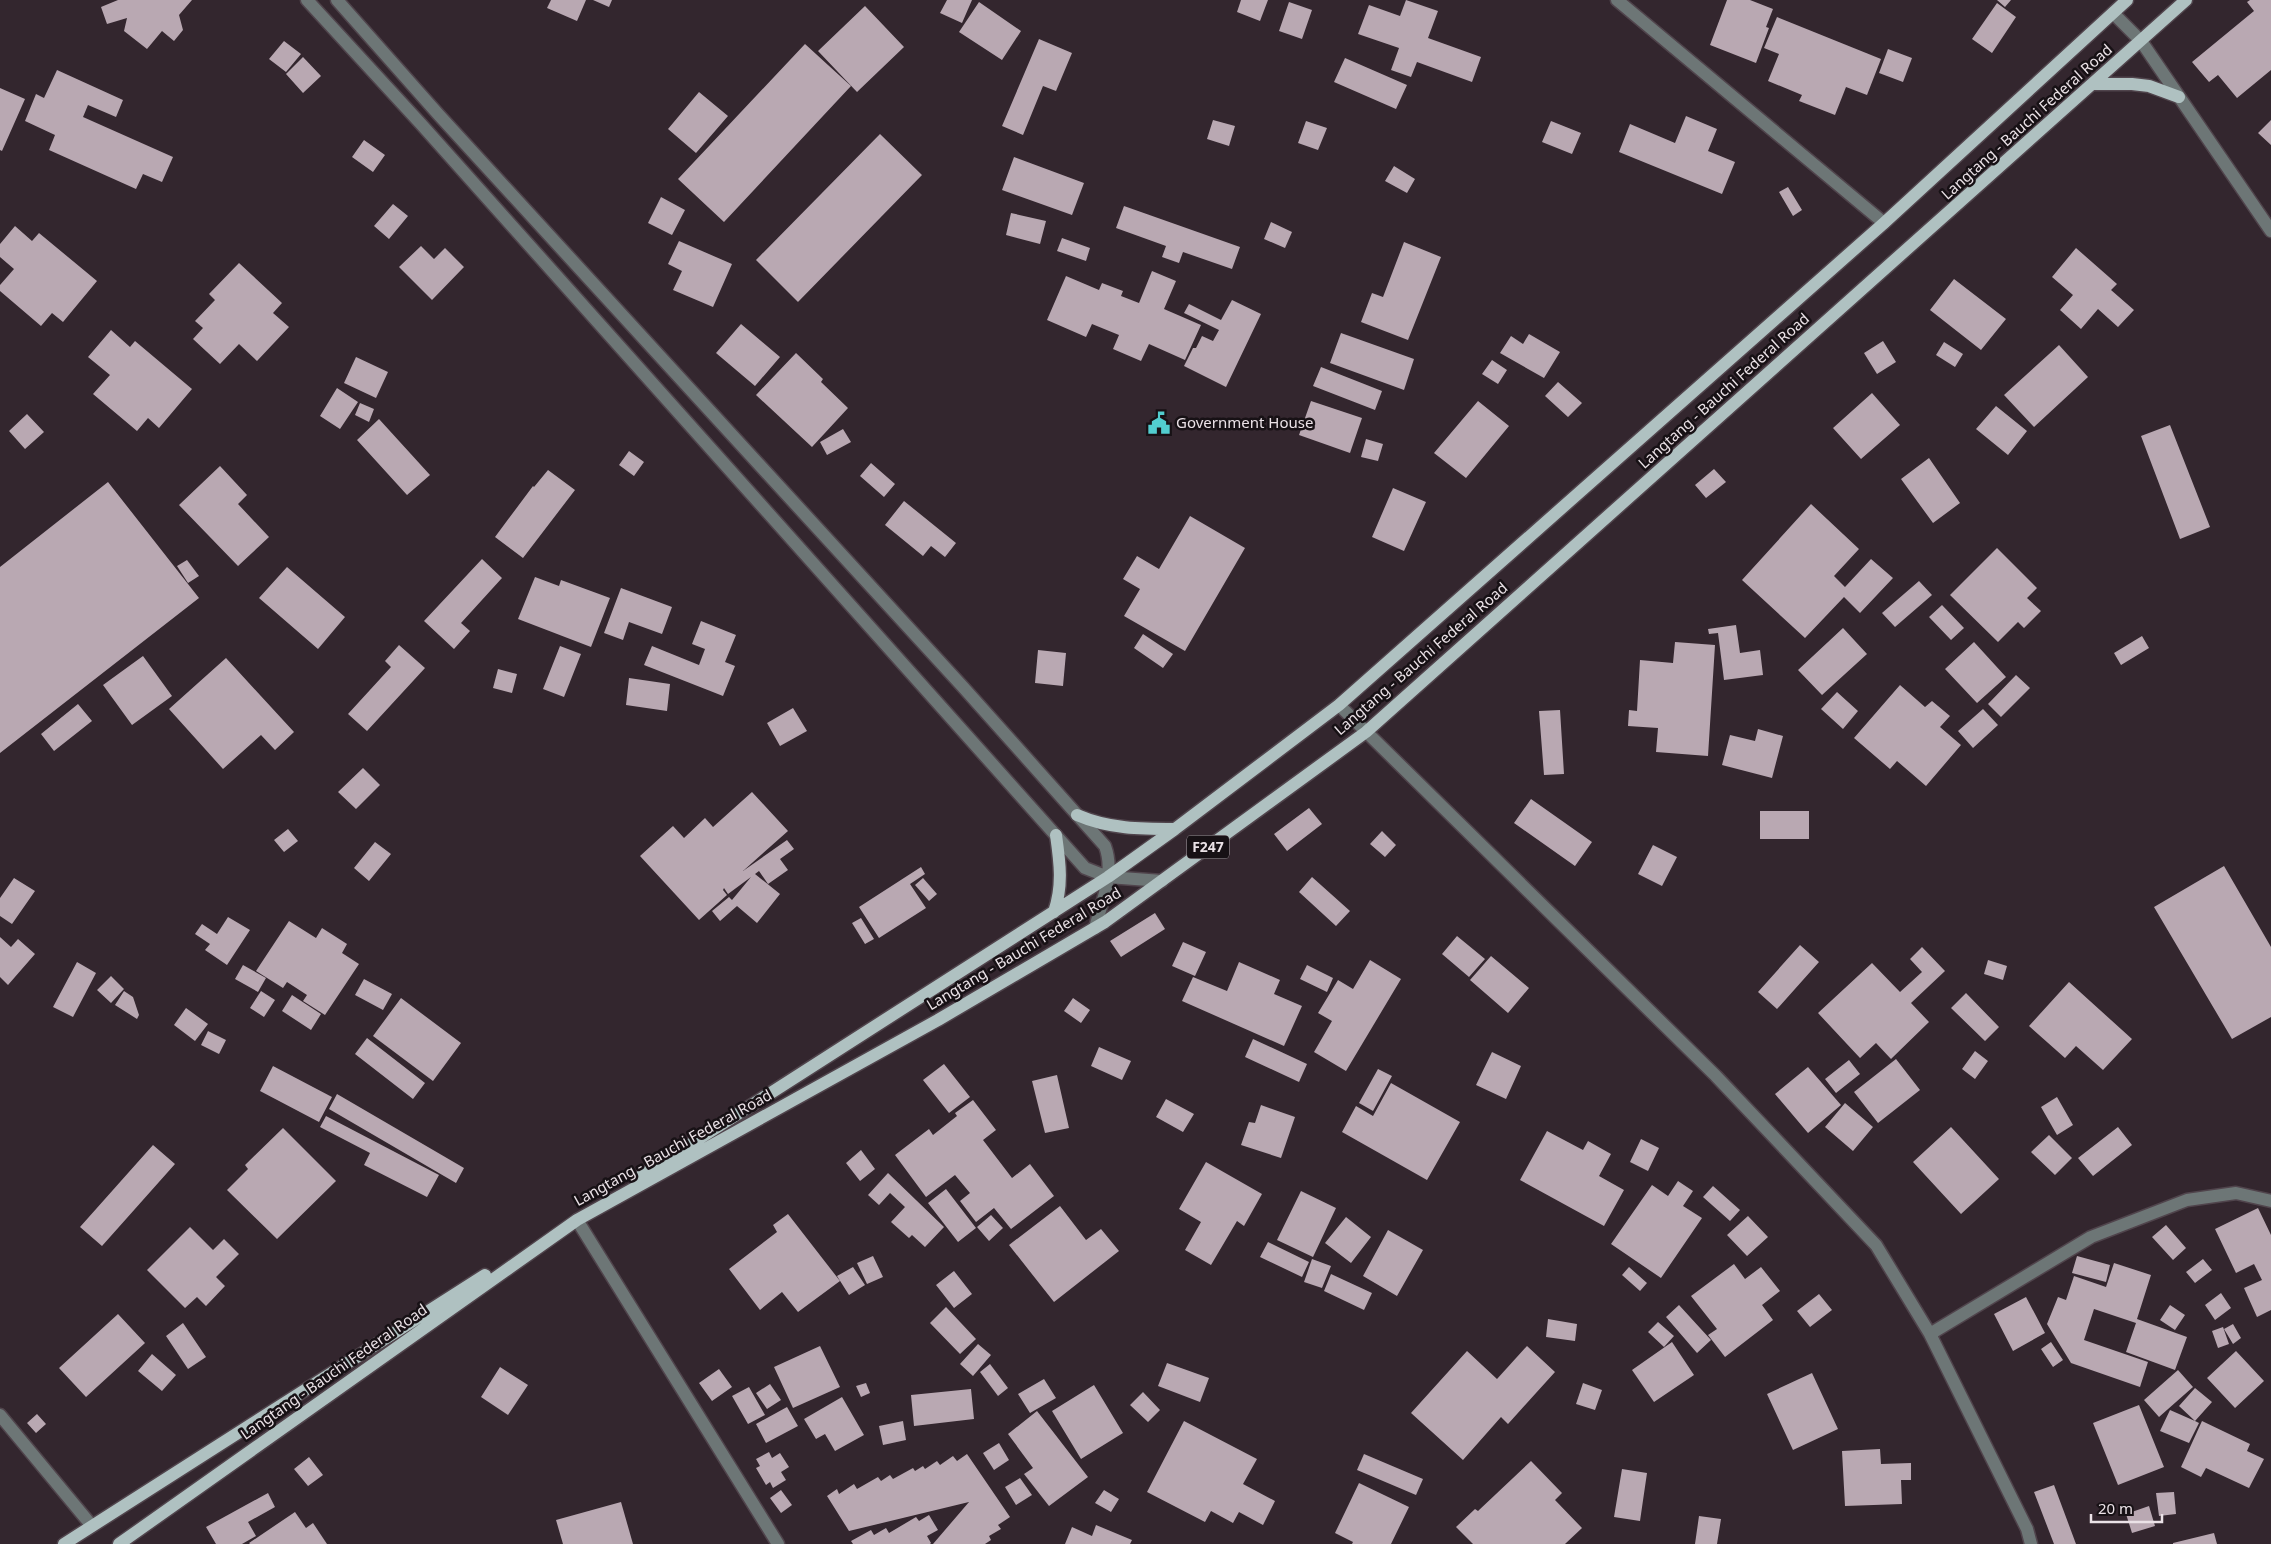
<svg xmlns="http://www.w3.org/2000/svg" width="2271" height="1544" font-family="'Noto Sans',sans-serif">
  <rect width="100%" height="100%" fill="#33262e"/>
  <path fill="#b9a8b2" d="M118,0H192L179,15L183,30L174,41L162,31L147,49L124,31L127,18L107,24L101,7Z
    M551,0H586L577,21L547,8Z
    M593,0H612L609,7Z
    M947,0H972L962,23L940,13Z
    M1241,0H1268L1260,21L1237,12Z
    M1406,0L1438,11L1428,38L1481,57L1472,82L1417,62L1411,77L1391,70L1399,48L1358,34L1369,5L1400,16Z
    M1727,0H1750L1773,9L1766,27L1769,28L1756,63L1710,45Z
    M1997,0H2011L2005,7Z
    M2250,0H2271V70L2237,98L2218,75L2209,82L2192,62L2254,11L2247,2Z
    M979,2L1021,31L1002,60L959,32Z
    M1289,2L1312,10L1302,39L1279,31Z
    M1997,3L2016,17L1992,53L1972,39Z
    M865,6L904,47L857,92L818,51Z
    M1777,17L1881,59L1867,95L1846,87L1835,115L1799,101L1802,95L1768,81L1779,54L1764,48Z
    M1039,39L1072,53L1056,91L1043,86L1023,135L1002,126Z
    M284,41L301,54L286,72L269,59Z
    M805,44L851,86L724,222L678,179Z
    M1888,49L1912,58L1903,82L1879,73Z
    M303,57L321,76L303,93L286,74Z
    M1345,58L1407,85L1396,109L1334,82Z
    M57,70L123,100L116,117L88,105L83,117L173,157L162,182L143,174L136,189L49,150L55,135L25,121L36,94L44,98Z
    M0,88L25,99L2,151L0,150Z
    M699,92L728,116L696,153L668,129Z
    M1686,116L1717,129L1708,151L1735,162L1722,194L1619,152L1630,124L1675,143Z
    M1213,120L1235,126L1229,146L1207,139Z
    M2271,120V145L2258,133Z
    M1306,121L1327,128L1318,150L1298,143Z
    M1551,121L1581,133L1572,154L1542,142Z
    M880,134L922,175L798,302L756,260Z
    M364,140L385,155L373,172L352,157Z
    M1014,157L1084,183L1072,215L1002,190Z
    M1394,166L1415,179L1407,193L1385,181Z
    M1788,187L1802,210L1793,216L1779,192Z
    M661,197L685,210L672,235L648,223Z
    M393,204L408,216L389,239L374,226Z
    M1124,206L1240,247L1232,269L1183,252L1179,263L1162,257L1166,246L1116,228Z
    M1011,213L1046,221L1040,244L1006,235Z
    M1271,222L1292,232L1285,248L1264,239Z
    M15,226L32,241L39,233L97,281L63,322L52,313L41,326L0,291V285L14,269L0,257V244Z
    M1062,238L1090,248L1086,261L1057,251Z
    M679,241L732,264L713,307L673,290L682,271L668,264Z
    M1404,242L1441,257L1408,340L1361,322L1372,293L1383,297Z
    M421,246L434,259L445,248L464,267L432,300L399,267Z
    M2076,248L2117,284L2111,290L2134,310L2118,327L2098,309L2081,329L2060,310L2073,295L2052,277Z
    M239,263L282,303L273,313L289,327L257,361L239,344L220,364L193,339L203,328L195,321L215,300L209,294Z
    M1152,271L1176,281L1164,309L1201,325L1185,360L1149,344L1141,361L1113,349L1119,335L1092,324L1086,337L1047,320L1066,276L1099,290L1102,283L1123,291L1121,296L1139,303Z
    M1954,279L2006,319L1981,350L1930,310Z
    M1232,300L1261,314L1226,387L1184,366L1193,348H1196L1202,336L1213,341L1219,330L1184,313L1189,304L1221,320Z
    M741,324L780,357L755,386L716,353Z
    M111,330L130,347L135,341L192,389L159,428L148,418L137,431L93,394L110,375L88,357Z
    M1341,333L1414,359L1404,390L1330,363Z
    M1529,334L1560,352L1544,378L1500,353L1511,336L1523,344Z
    M1883,341L1896,362L1877,374L1864,353Z
    M1944,342L1963,354L1955,367L1936,355Z
    M2059,345L2088,377L2034,427L2004,395Z
    M796,353L823,379L821,382L848,408L812,447L756,395Z
    M356,357L388,372L376,398L344,383Z
    M1492,360L1507,370L1498,384L1482,374Z
    M1321,367L1382,391L1375,410L1313,386Z
    M1558,382L1582,403L1568,417L1545,396Z
    M337,388L358,402L340,429L320,416Z
    M1872,393L1900,425L1861,459L1833,428Z
    M1311,401L1362,418L1350,453L1299,435Z
    M1478,401L1509,426L1466,478L1434,453Z
    M360,403L374,409L369,422L355,415Z
    M1996,406L2027,431L2008,455L1976,429Z
    M27,414L44,432L25,449L9,431Z
    M379,419L430,475L407,495L357,440Z
    M2170,425L2210,527L2180,539L2141,436Z
    M843,429L851,442L827,455L820,442Z
    M1366,439L1383,444L1378,461L1361,457Z
    M629,451L644,462L634,476L619,465Z
    M1929,458L1960,503L1933,523L1901,479Z
    M871,463L895,484L884,497L860,476Z
    M220,466L247,495L238,504L269,537L238,566L179,505Z
    M1714,469L1726,482L1706,498L1695,485Z
    M548,470L575,490L523,558L495,537L533,486L534,487Z
    M108,482L199,598L0,753V567Z
    M1393,488L1426,502L1404,551L1372,537Z
    M904,501L956,543L945,557L931,546L923,556L885,525Z
    M1811,504L1859,549L1834,576L1845,587L1871,559L1893,578L1860,613L1844,597L1805,638L1742,580Z
    M1190,516L1245,548L1185,651L1124,616L1140,589L1123,579L1137,556L1159,569Z
    M1997,548L2037,588L2027,598L2041,611L2024,628L2018,622L1998,642L1950,595Z
    M482,559L502,578L461,623L470,631L454,649L424,621Z
    M187,560L199,576L188,583L177,566Z
    M287,567L345,617L318,649L259,598Z
    M535,577L559,586L561,580L610,598L591,647L518,619Z
    M1919,581L1932,595L1895,627L1882,613Z
    M621,588L672,607L662,634L629,622L623,640L604,633Z
    M1942,605L1964,628L1951,640L1929,617Z
    M701,621L736,635L725,662L735,666L723,696L644,665L652,646L699,665L705,649L692,644Z
    M1736,625L1740,653L1760,650L1763,675L1724,680L1718,633L1709,634L1708,629Z
    M1843,628L1867,654L1822,695L1798,670Z
    M1143,634L1173,654L1163,668L1134,648Z
    M2142,636L2149,648L2121,665L2114,653Z
    M1675,642L1715,645L1708,756L1656,752L1658,728L1628,726L1629,710L1637,711L1640,660L1673,663Z
    M1974,642L2006,677L1977,703L1945,669Z
    M399,645L425,668L367,731L348,714L391,667L385,661Z
    M560,646L581,654L564,697L543,689Z
    M1038,650L1066,653L1063,686L1035,683Z
    M143,656L172,696L132,725L103,685Z
    M226,658L294,732L275,750L261,735L223,769L169,709Z
    M498,669L517,674L512,693L493,688Z
    M2016,675L2030,688L2001,717L1988,704Z
    M629,678L670,684L667,711L626,705Z
    M1900,685L1925,707L1932,701L1950,716L1940,727L1961,745L1926,786L1897,761L1890,769L1854,738Z
    M1837,692L1858,711L1843,729L1821,709Z
    M78,704L92,721L54,751L41,734Z
    M793,708L807,731L780,746L767,723Z
    M1983,709L1998,725L1973,748L1958,731Z
    M1560,710L1564,774L1544,775L1539,711Z
    M1758,729L1783,736L1772,778L1722,765L1730,735L1755,741Z
    M363,768L380,785L356,809L338,792Z
    M752,792L788,831L743,871L787,840L794,849L780,859L788,870L768,884L759,871L755,874L780,894L757,923L737,906L720,921L712,911L729,897L732,900L751,877L728,894L724,888L723,890L727,895L699,920L640,856L673,826L684,838L705,818L713,827Z
    M1531,799L1592,842L1575,866L1514,823Z
    M1309,808L1322,824L1287,851L1274,834Z
    M1760,811H1809V839H1760Z
    M288,829L298,841L284,852L274,840Z
    M1382,831L1396,845L1385,857L1370,844Z
    M375,842L391,854L369,881L354,868Z
    M1653,845L1677,857L1662,886L1638,874Z
    M2224,866L2271,947V1017L2232,1039L2154,907Z
    M921,867L925,874L910,884L926,908L879,938L859,907Z
    M1312,877L1350,911L1336,926L1299,892Z
    M14,878L35,891L12,924L0,916V898Z
    M923,878L937,894L929,901L915,885Z
    M1155,913L1165,929L1121,957L1110,941Z
    M228,917L250,930L227,965L205,950L210,944L195,934L202,924L217,934Z
    M861,918L874,939L865,944L852,923Z
    M289,921L316,938L322,928L347,944L342,953L359,964L325,1015L303,1001L307,995L287,982L283,988L256,971Z
    M1457,936L1485,959L1469,977L1442,954Z
    M0,937L11,947L18,939L35,954L8,985L0,977Z
    M1183,942L1206,952L1195,976L1172,966Z
    M1800,945L1819,962L1777,1009L1758,992Z
    M1922,947L1945,971L1911,1003L1929,1022L1891,1059L1876,1043L1860,1058L1818,1013L1872,963L1900,992L1922,972L1910,959Z
    M1491,956L1529,988L1508,1013L1470,980Z
    M1370,960L1401,979L1346,1071L1314,1052L1332,1021L1318,1013L1338,980L1353,989Z
    M1988,960L2007,966L2003,980L1984,974Z
    M77,962L96,973L73,1017L53,1007Z
    M1239,962L1280,980L1274,994L1302,1006L1284,1046L1182,1001L1193,977L1227,991Z
    M243,965L266,978L258,992L235,979Z
    M1307,965L1333,978L1327,992L1300,979Z
    M111,976L124,989L111,1003L97,990Z
    M364,979L392,994L383,1010L355,995Z
    M2069,982L2132,1039L2103,1070L2076,1046L2065,1058L2029,1026Z
    M124,991L133,997L139,1015L137,1019L115,1005Z
    M261,991L275,1000L264,1017L250,1008Z
    M1966,993L1999,1027L1985,1041L1951,1008Z
    M292,995L321,1014L311,1030L282,1011Z
    M401,998L461,1043L433,1081L373,1036Z
    M1073,998L1090,1010L1081,1023L1064,1011Z
    M186,1008L208,1024L195,1041L174,1025Z
    M208,1031L226,1040L219,1054L201,1045Z
    M367,1038L425,1083L413,1099L355,1054Z
    M1253,1039L1307,1064L1299,1082L1245,1057Z
    M1099,1047L1131,1061L1122,1080L1091,1066Z
    M1975,1051L1988,1061L1975,1079L1962,1069Z
    M1492,1052L1521,1066L1506,1099L1476,1085Z
    M1896,1059L1920,1090L1878,1123L1854,1092Z
    M1849,1060L1860,1074L1836,1093L1825,1079Z
    M944,1064L970,1097L949,1113L923,1080Z
    M273,1066L332,1097L319,1122L260,1091Z
    M1808,1067L1841,1105L1808,1133L1775,1094Z
    M1378,1069L1392,1076L1373,1111L1359,1103Z
    M1057,1075L1069,1128L1045,1133L1032,1081Z
    M1391,1083L1460,1122L1427,1180L1342,1132L1356,1106L1373,1116Z
    M337,1094L464,1168L456,1183L329,1109Z
    M2057,1097L2073,1125L2057,1135L2041,1107Z
    M1166,1099L1194,1114L1183,1132L1156,1117Z
    M973,1100L996,1130L983,1140L1012,1178L1030,1164L1054,1196L1011,1229L994,1208L976,1222L960,1201L970,1193L955,1175L926,1197L895,1155L929,1129L933,1135L957,1116L955,1113Z
    M1845,1103L1873,1127L1853,1151L1825,1127Z
    M1261,1105L1295,1117L1281,1158L1241,1145L1249,1122L1255,1123Z
    M326,1116L439,1175L427,1197L364,1165L370,1153L320,1127Z
    M1951,1127L1999,1179L1961,1214L1913,1162Z
    M2118,1127L2132,1145L2093,1176L2078,1158Z
    M283,1128L336,1181L277,1239L227,1190L248,1169L245,1165Z
    M1547,1131L1583,1150L1588,1141L1611,1154L1599,1176L1624,1190L1604,1226L1520,1180Z
    M2049,1135L2072,1158L2055,1175L2031,1152Z
    M1641,1139L1659,1148L1648,1171L1630,1162Z
    M153,1145L175,1164L102,1246L80,1227Z
    M861,1150L875,1169L860,1181L846,1163Z
    M1206,1162L1262,1194L1244,1226L1237,1221L1211,1265L1185,1250L1201,1222L1179,1209Z
    M888,1173L944,1227L925,1247L912,1235L909,1238L891,1222L905,1207L890,1193L879,1205L868,1195Z
    M1678,1181L1693,1191L1683,1206L1702,1218L1661,1278L1611,1244L1652,1185L1668,1196Z
    M1713,1186L1740,1210L1730,1221L1703,1197Z
    M946,1189L976,1228L958,1242L928,1203Z
    M1301,1191L1336,1208L1313,1257L1277,1240Z
    M1060,1206L1086,1240L1101,1229L1119,1251L1054,1302L1009,1245Z
    M2258,1208L2271,1235V1310L2257,1317L2244,1288L2262,1280L2254,1264L2236,1273L2215,1229Z
    M788,1214L840,1281L798,1312L782,1292L760,1310L729,1269L777,1232L773,1225Z
    M991,1215L1003,1228L989,1241L977,1227Z
    M1748,1216L1768,1237L1747,1256L1727,1235Z
    M1346,1217L1371,1237L1351,1263L1325,1243Z
    M2166,1225L2186,1248L2173,1260L2152,1237Z
    M190,1227L213,1250L224,1239L239,1254L216,1277L225,1286L206,1306L197,1297L185,1308L147,1270Z
    M1388,1230L1423,1250L1397,1296L1363,1276Z
    M1268,1242L1309,1262L1302,1277L1260,1257Z
    M873,1256L883,1277L867,1284L857,1263Z
    M2077,1256L2110,1265L2106,1282L2072,1273Z
    M1312,1259L1331,1266L1322,1288L1304,1282Z
    M2203,1259L2212,1270L2195,1283L2186,1272Z
    M2114,1263L2151,1275L2137,1319L2187,1337L2175,1370L2126,1352L2136,1323L2094,1309L2084,1340L2148,1362L2140,1387L2071,1363L2047,1324L2058,1297L2066,1300L2074,1276L2106,1287Z
    M1734,1264L1745,1279L1761,1267L1780,1291L1762,1305L1773,1320L1725,1357L1708,1335L1717,1329L1691,1296Z
    M853,1267L865,1285L849,1295L837,1276Z
    M1629,1267L1647,1283L1640,1291L1622,1275Z
    M954,1271L972,1294L954,1308L936,1285Z
    M1331,1274L1372,1293L1364,1310L1324,1291Z
    M2221,1293L2231,1308L2215,1320L2205,1305Z
    M1819,1294L1832,1310L1810,1327L1797,1311Z
    M2026,1297L2045,1333L2013,1351L1994,1314Z
    M1679,1305L1711,1340L1697,1353L1666,1317Z
    M2170,1305L2185,1315L2175,1330L2160,1320Z
    M946,1307L976,1339L960,1354L930,1323Z
    M118,1314L145,1343L86,1397L59,1368Z
    M1548,1319L1577,1324L1575,1341L1546,1337Z
    M1658,1322L1674,1336L1664,1347L1648,1332Z
    M183,1323L206,1357L188,1369L166,1336Z
    M2233,1324L2241,1338L2233,1344L2224,1329Z
    M2223,1327L2229,1344L2218,1348L2212,1331Z
    M1672,1342L1694,1375L1654,1402L1632,1370Z
    M2051,1342L2063,1360L2053,1367L2041,1349Z
    M978,1344L991,1355L973,1376L960,1364Z
    M820,1346L840,1387L793,1408L774,1367Z
    M1527,1346L1555,1372L1508,1424L1501,1417L1463,1460L1411,1413L1467,1351L1497,1379Z
    M2236,1351L2264,1381L2235,1408L2207,1378Z
    M152,1354L176,1375L162,1391L138,1371Z
    M1167,1363L1209,1378L1200,1402L1158,1386Z
    M990,1364L1008,1388L998,1396L980,1372Z
    M500,1367L528,1385L508,1415L481,1397Z
    M719,1369L732,1387L712,1401L699,1383Z
    M2178,1370L2193,1387L2159,1417L2144,1400Z
    M1812,1373L1838,1429L1793,1450L1767,1394Z
    M1044,1379L1056,1398L1030,1413L1018,1394Z
    M866,1383L870,1393L861,1397L856,1386Z
    M1583,1383L1602,1390L1595,1410L1576,1404Z
    M770,1384L781,1400L767,1409L756,1393Z
    M1094,1385L1123,1433L1081,1459L1052,1411Z
    M749,1387L765,1415L748,1424L732,1396Z
    M2195,1388L2212,1402L2195,1421L2199,1423L2189,1443L2160,1431L2170,1410L2195,1421L2179,1406Z
    M971,1389L974,1419L914,1426L911,1395Z
    M1143,1392L1160,1410L1148,1422L1130,1405Z
    M842,1397L864,1435L835,1451L825,1434L816,1439L804,1419Z
    M2139,1405L2164,1467L2118,1485L2093,1423Z
    M787,1407L798,1426L766,1443L756,1424Z
    M1037,1411L1088,1477L1049,1506L1024,1474L1033,1468L1008,1434Z
    M37,1414L46,1424L36,1433L27,1423Z
    M903,1421L906,1440L883,1445L879,1426Z
    M1184,1421L1257,1459L1243,1484L1275,1501L1263,1525L1239,1512L1233,1523L1211,1511L1205,1522L1147,1492Z
    M2202,1421L2250,1444L2247,1451L2264,1459L2249,1488L2206,1468L2201,1477L2181,1467Z
    M999,1443L1009,1460L994,1470L983,1453Z
    M1880,1449L1881,1464L1911,1463V1480H1901L1902,1504L1845,1506L1842,1451Z
    M769,1452L772,1458L780,1453L789,1467L781,1472L786,1480L773,1488L770,1482L766,1485L756,1468L760,1466L756,1459Z
    M967,1454L1010,1517L998,1525L1001,1529L989,1536L991,1540L985,1544H933L969,1502L849,1531L827,1496L837,1489L839,1494L854,1484L857,1489L878,1477L881,1481L890,1475L893,1479L913,1468L915,1471L923,1466L925,1469L937,1461L940,1465L953,1456L957,1461Z
    M1364,1454L1423,1479L1416,1495L1357,1470Z
    M309,1457L323,1475L308,1486L294,1469Z
    M1531,1461L1562,1493L1555,1500L1582,1528L1565,1544H1473L1456,1527L1475,1509L1478,1511Z
    M1622,1469L1647,1473L1640,1521L1614,1517Z
    M1020,1478L1032,1495L1016,1505L1005,1487Z
    M1359,1483L1409,1507L1391,1544H1352L1353,1542L1335,1533Z
    M2054,1485L2076,1544H2054L2034,1492Z
    M781,1490L792,1505L781,1513L770,1498Z
    M1104,1490L1119,1499L1111,1512L1095,1503Z
    M2174,1492L2176,1514L2159,1516L2156,1493Z
    M268,1493L275,1507L248,1522L256,1536L242,1544H216L206,1527Z
    M621,1502L633,1544H563L556,1520Z
    M2149,1506L2155,1526L2132,1533L2126,1514Z
    M295,1512L306,1528L313,1523L327,1544H250L249,1543Z
    M929,1515L938,1530L927,1536L931,1543L930,1544H853L851,1541L871,1530L874,1535L886,1528L889,1533L916,1517L919,1521Z
    M1699,1516L1721,1519L1717,1544H1695Z
    M1096,1525L1132,1540L1130,1544H1065L1072,1527L1092,1536Z
    M2214,1533L2217,1544H2173V1543Z"/>
  <g fill="none" stroke-linecap="round" stroke-linejoin="round">
    <defs>
      <path id="minor" d="M307,0L421,124L1085,868L1108,877L1162,881
        M337,0L438,114L963,687L1105,846C1115,873 1102,901 1095,928
        M1617,0L1884,223
        M2113,13L2141,41L2271,231
        M1339,705L1716,1076L1876,1245L1930,1334L2027,1529L2031,1544
        M577,1220L778,1544
        M1930,1334L2091,1237L2187,1200L2236,1193L2271,1201
        M0,1415L92,1526"/>
      <path id="major" d="M2093,84H2132L2149,86L2179,97
        M1077,815C1109,829 1141,829 1175,829
        M1054,912C1063,886 1060,863 1056,835
        M641,1176L1108,877L1175,829L1339,705L1884,223L2127,0
        M64,1544L485,1275
        M119,1544L577,1220L938,1020L1105,922L1366,732L2186,0"/>
    </defs>
    <use href="#minor" stroke="#50444c" stroke-width="15"/>
    <use href="#major" stroke="#50444c" stroke-width="15"/>
    <use href="#minor" stroke="#6d7676" stroke-width="12"/>
    <use href="#major" stroke="#afc1c1" stroke-width="12"/>
  </g>
  <defs>
    <symbol id="civic-bare" viewBox="-9 -9 18 18"><path d="M-.6-6.5H3V-4.5H.6V-3L4-1V1h2V6H-6V1h2V-1L-.6-3ZM-1.2 2.5V6h2.4V2.5Z" fill="#52cdcf" stroke="#171115" stroke-width="2.5" paint-order="stroke"/></symbol>
  </defs>
  <g fill-rule="evenodd">
    <use href="#civic-bare" x="1143" y="407" width="32" height="32"/>
  </g>
  <g text-anchor="middle" stroke-width="5" stroke-linejoin="round" paint-order="stroke">
    <rect fill="#171115" stroke="#aba3a8" stroke-width="1" x="1187" y="835.5" width="42" height="23" rx="4"/>
    <g font-size="14" font-weight="bold" fill="#ebe2e7">
      <text x="1208" y="852">F247</text>
    </g>
    <g font-size="15" fill="#ebe2e7" stroke="#171115">
      <text transform="translate(2027 122) rotate(-42)" y="5">Langtang - Bauchi Federal Road</text>
      <text transform="translate(1724 391) rotate(-42)" y="5">Langtang - Bauchi Federal Road</text>
      <text transform="translate(1421 659) rotate(-41)" y="5">Langtang - Bauchi Federal Road</text>
      <text transform="translate(1024 949) rotate(-31)" y="5">Langtang - Bauchi Federal Road</text>
      <text transform="translate(673 1148) rotate(-29)" y="5">Langtang - Bauchi Federal Road</text>
      <text transform="translate(334 1372) rotate(-35)" y="5">Langtang - Bauchi Federal Road</text>
    </g>
    <g font-size="15" fill="#ebe2e7" stroke="#171115" text-anchor="start">
      <text x="1176" y="428">Government House</text>
    </g>
  </g>
  <path d="M2091 1514v8h71v-8" fill="none" stroke="#ebe2e7" stroke-width="2.5"/>
  <text x="2098" y="1514" font-size="15" fill="#ebe2e7" stroke="#171115" stroke-width="4" paint-order="stroke">20 m</text>
</svg>
